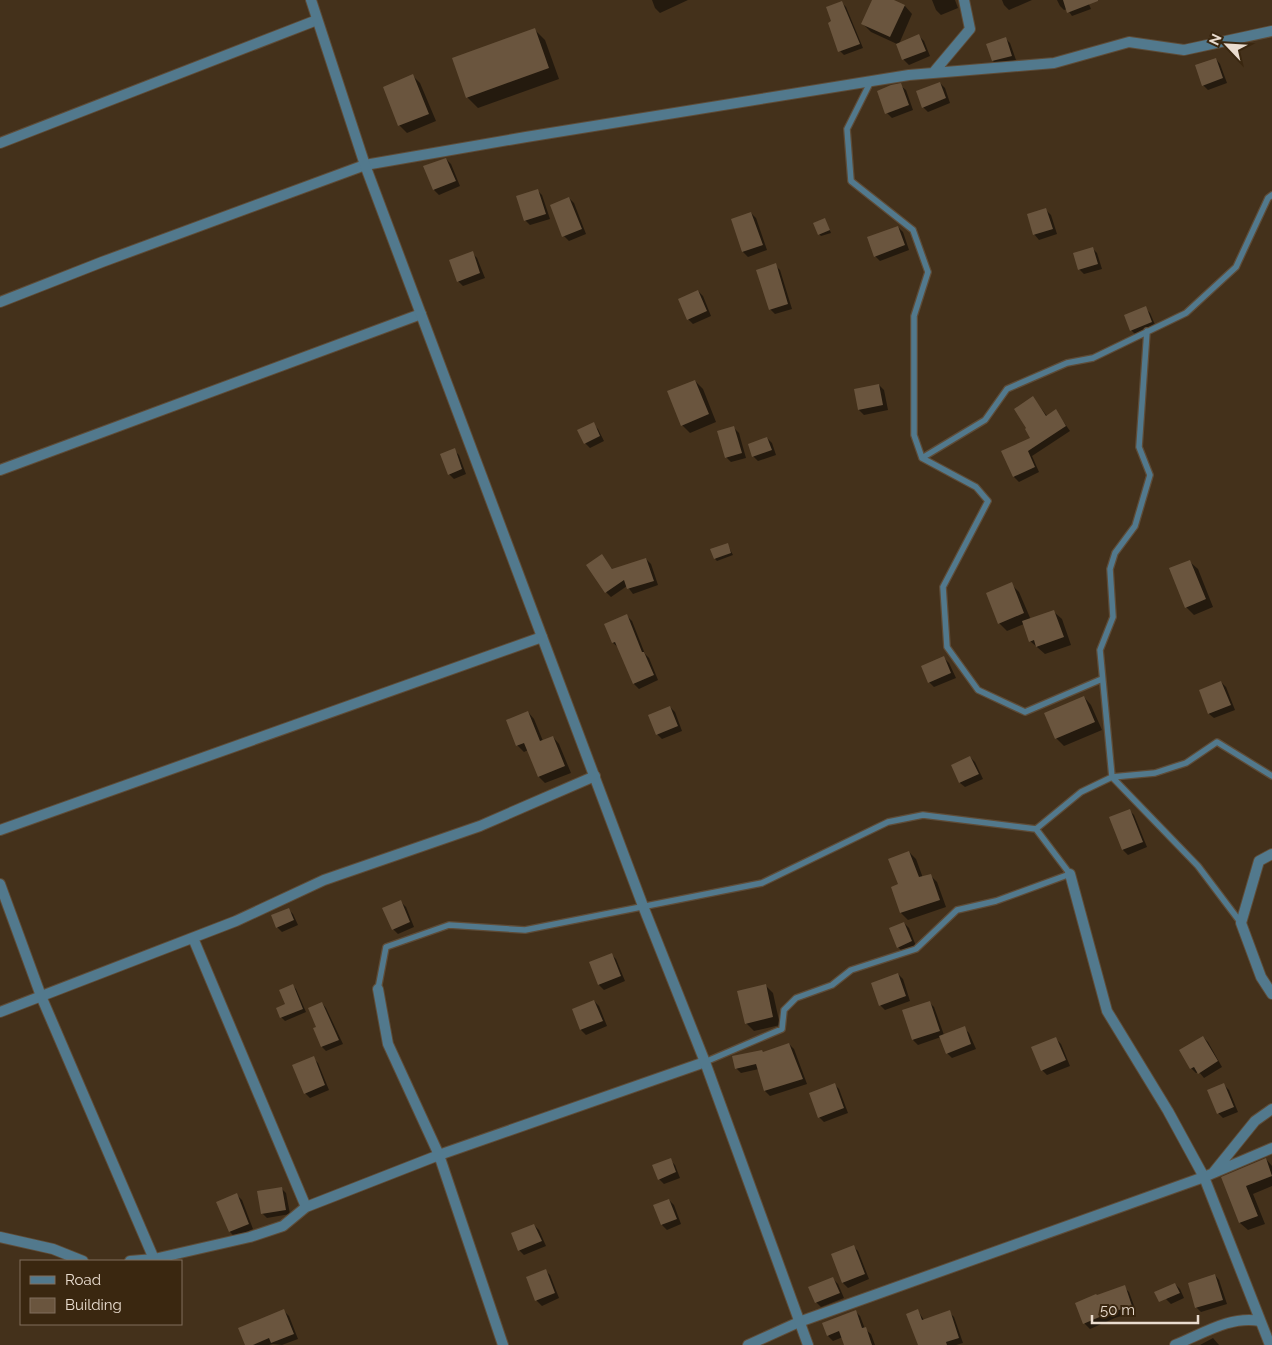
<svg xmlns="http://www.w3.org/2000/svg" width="1272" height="1345" font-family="Raleway,sans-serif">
  <rect width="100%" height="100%" fill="#44311b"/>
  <path fill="#0007" d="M652,0H688L660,13L655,8Z
    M874,0H891L905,6L912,14L899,44L919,36L924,41L930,56L909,65L904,60L897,44L871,32L863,24Z
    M932,0H955L958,8L941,15L936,10Z
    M1002,0H1032L1009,10L1004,5Z
    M1057,0H1096L1088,2L1091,9L1072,16L1067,9L1064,10L1060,6Z
    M842,3L846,7L863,48L844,55L840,51L832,22Z
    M534,29L545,40L559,79L478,108L467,97Z
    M1005,38L1010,43L1016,60L998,66L993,61Z
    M1216,59L1220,64L1227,83L1208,90L1203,85Z
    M413,76L420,83L436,121L407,133L399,125Z
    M940,83L945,88L950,103L928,112L923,107Z
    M900,85L906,90L913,110L892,118L887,113Z
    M446,159L451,164L460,186L439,195L434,190Z
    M537,190L542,195L550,219L530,225L525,220Z
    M569,198L574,203L586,234L569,241L564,236L551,206Z
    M1046,210L1051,215L1057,234L1039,240L1034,234Z
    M751,213L756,218L767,250L748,257L743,252L732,220Z
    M825,219L831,233L821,236L819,234Z
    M898,227L903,232L909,250L880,261L875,256Z
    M1092,248L1097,253L1102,269L1084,274L1079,269Z
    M472,253L477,258L485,278L463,286L458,281Z
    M775,265L780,270L792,309L775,314L770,309Z
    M698,291L703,296L711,316L693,324L688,319Z
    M1145,308L1150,313L1156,327L1136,335L1131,330Z
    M695,381L703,389L716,422L690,433L682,425Z
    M879,385L884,390L888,410L864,415L859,410L856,390Z
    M1033,398L1047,416L1056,411L1070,431L1032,456L1039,472L1019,482L1014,477L1032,438Z
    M593,424L598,429L604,441L590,448L585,443Z
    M734,428L739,433L746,458L731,462L726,457Z
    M767,438L772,443L776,455L758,461L753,456Z
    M454,450L459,455L466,474L454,479L449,474Z
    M727,544L733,555L717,561L715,559Z
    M602,556L613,570L646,559L651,564L658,585L633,594L627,586L611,597L606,592Z
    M1190,562L1198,569L1213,607L1194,615L1186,607Z
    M1011,584L1019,592L1031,620L1054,612L1062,619L1071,645L1045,654L1030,641L1024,624L1007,631L999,623Z
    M627,616L632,621L645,654L649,658L658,680L639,689L634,684L618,647L613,643Z
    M944,658L949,663L956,678L934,687L929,682Z
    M1221,682L1226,687L1235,710L1214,718L1209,714L1200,690Z
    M1084,697L1091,705L1102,730L1064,746L1056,738Z
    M670,707L675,712L682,731L662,739L657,734Z
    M528,712L534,719L543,741L553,737L559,744L571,773L545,783L539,777L528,750L524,752L517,745Z
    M970,757L975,762L983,779L965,787L960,783L952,765Z
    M1129,810L1134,815L1147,847L1128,855L1123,850L1111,818Z
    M909,852L916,859L923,878L930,875L937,882L946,907L908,920L901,913L893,888L900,885Z
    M401,902L406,907L414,927L398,934L393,929Z
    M288,909L293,914L298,925L282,932L277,927Z
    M904,923L909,928L916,946L903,952L898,947Z
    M611,954L616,959L625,981L604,990L599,985L590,963Z
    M898,974L903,979L910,1001L885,1010L880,1005Z
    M765,985L773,993L780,1025L754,1031L746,1023Z
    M293,986L296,989L306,1012L285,1021L281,1017Z
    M594,1001L599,1006L607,1026L586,1035L581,1030L573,1009Z
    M929,1002L934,1007L944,1035L964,1028L969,1033L976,1049L952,1058L947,1053L941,1037L918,1045L913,1040Z
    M322,1003L326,1008L343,1044L326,1051L322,1047L318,1027Z
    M1203,1037L1208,1042L1222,1067L1204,1078L1199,1072L1196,1073L1191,1068Z
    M1056,1039L1061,1044L1070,1066L1047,1075L1042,1070Z
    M789,1044L794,1049L807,1084L770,1096L765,1091L759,1069L741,1073L736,1068L762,1051L764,1053Z
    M313,1058L318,1063L329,1090L310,1098L305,1093Z
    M834,1084L839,1089L848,1113L824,1122L819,1117Z
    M1224,1085L1229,1090L1238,1112L1223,1118L1218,1113Z
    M1266,1159L1272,1166V1186L1253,1194L1265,1224L1248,1230L1240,1223L1223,1178Z
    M670,1160L675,1165L680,1178L664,1184L659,1179Z
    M281,1188L286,1193L290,1214L267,1218L262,1213Z
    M237,1195L242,1200L253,1229L235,1237L230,1232L218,1202Z
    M669,1200L674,1205L681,1224L667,1230L662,1225L655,1206Z
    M534,1225L539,1230L546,1246L524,1255L519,1250Z
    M853,1246L858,1251L869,1279L848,1288L843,1283L832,1255Z
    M545,1270L550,1275L559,1298L542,1306L537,1301L527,1277Z
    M1215,1275L1219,1280L1227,1304L1201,1312L1196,1307Z
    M833,1279L838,1284L844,1298L821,1307L816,1302Z
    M1175,1284L1180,1289L1184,1298L1171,1304L1166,1299Z
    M1124,1287L1129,1292L1136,1311L1115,1318L1090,1329L1085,1324L1076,1304Z
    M284,1311L289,1316L298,1339L282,1345L273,1344L269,1345H246Z
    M855,1311L860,1316L865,1329L871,1334L875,1345H846L843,1337L833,1341L828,1336Z
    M918,1311L924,1320L949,1312L954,1317L963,1343L956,1345H919Z
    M1213,1338L1219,1345H1200Z"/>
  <path fill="#6a553e" d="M872,0H894L905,5L890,37L861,24Z
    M1063,0H1098V1L1067,13Z
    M842,1L860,44L838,52L828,23L831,21L826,7Z
    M535,28L549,68L466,98L452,58Z
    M919,34L926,51L902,60L896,44Z
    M1006,37L1012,56L992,61L986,44Z
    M1216,58L1223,78L1202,86L1195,65Z
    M413,74L429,114L398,126L383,87Z
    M940,82L946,98L922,108L916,91Z
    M901,83L909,105L885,114L877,91L891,85Z
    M446,158L456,181L433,190L423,166Z
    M538,189L546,214L524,221L516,196Z
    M569,197L582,229L562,237L550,205Z
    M1046,208L1053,229L1033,235L1027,214Z
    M751,212L763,245L742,252L731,219Z
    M825,218L830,230L818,235L813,223Z
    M898,226L905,245L874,257L867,237Z
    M1093,247L1098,264L1078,270L1073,253Z
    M473,251L480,273L457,282L449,260Z
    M776,263L788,304L769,310L756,270Z
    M698,290L707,311L687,320L678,299Z
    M1146,306L1152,322L1130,331L1124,315Z
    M695,380L709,414L681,426L667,391Z
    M879,384L883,405L858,410L854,389Z
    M1033,396L1046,416L1056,409L1066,426L1028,451L1035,467L1013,477L1001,451L1030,438L1025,429L1026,428L1014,409Z
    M594,422L600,436L584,444L577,430Z
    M734,426L742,453L725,458L717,431Z
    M767,437L772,450L752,457L748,444Z
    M455,448L462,469L448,475L440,454Z
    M728,543L731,553L714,559L710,549Z
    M602,554L612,569L646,558L654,581L627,589L624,580L605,593L586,565Z
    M1190,560L1206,599L1185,608L1169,568Z
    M1012,582L1024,613L998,624L986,593Z
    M1054,610L1064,637L1036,647L1034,640L1029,642L1022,621Z
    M627,614L642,652H644L654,675L633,684L615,642L612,643L604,624Z
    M944,656L951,673L928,683L921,666Z
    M1221,681L1231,705L1208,714L1199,690Z
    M1084,696L1095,722L1055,739L1044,713Z
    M670,706L678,726L656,735L648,715Z
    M528,711L540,741L553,736L565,766L538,777L524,743L516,746L506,720Z
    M970,756L979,774L959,783L951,765Z
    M1130,809L1143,842L1122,850L1109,817Z
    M909,851L919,877L931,874L940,900L900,913L891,887L898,884L888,859Z
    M401,900L410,922L392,930L382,908Z
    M289,908L294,920L276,928L271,915Z
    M904,922L912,941L897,948L889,928Z
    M612,953L621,976L598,985L589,962Z
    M898,973L906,996L879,1006L871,983Z
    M293,984L303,1009L280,1018L276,1008L285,1004L279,990Z
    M766,984L773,1017L745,1024L737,991Z
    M594,1000L603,1021L580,1030L572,1009Z
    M930,1001L940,1031L912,1040L902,1010Z
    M322,1002L339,1040L321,1047L313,1028L316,1027L308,1008Z
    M965,1026L971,1044L946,1054L939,1036Z
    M1203,1036L1218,1061L1198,1074L1194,1067L1190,1069L1179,1050Z
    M1056,1037L1066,1060L1041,1071L1031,1047Z
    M789,1043L803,1079L764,1091L756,1064L735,1069L732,1056L762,1050L763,1052Z
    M314,1056L325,1085L304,1094L292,1065Z
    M835,1083L844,1108L818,1118L809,1093Z
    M1224,1083L1234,1107L1217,1114L1207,1090Z
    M671,1158L676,1172L658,1180L652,1165Z
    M1266,1158L1272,1176L1246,1186L1258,1216L1239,1223L1221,1177Z
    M282,1187L286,1210L261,1214L257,1191Z
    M237,1193L249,1224L229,1232L216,1202Z
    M669,1199L677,1219L661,1225L653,1205Z
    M534,1224L542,1241L518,1251L511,1233Z
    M854,1245L865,1274L842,1283L831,1254Z
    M546,1269L555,1293L535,1301L526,1277Z
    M1215,1274L1223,1300L1195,1308L1188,1283Z
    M833,1277L840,1293L815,1303L808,1287Z
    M1175,1283L1180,1293L1159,1302L1154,1292Z
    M1125,1285L1132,1306L1109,1313L1083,1324L1075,1303L1096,1294L1097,1295Z
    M284,1309L294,1334L271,1343L269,1338L253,1345H245L238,1328Z
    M918,1309L922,1320L950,1310L959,1338L946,1342L947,1345H918L906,1314Z
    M856,1310L862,1328L866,1327L872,1345H844L839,1331L827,1336L822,1323Z"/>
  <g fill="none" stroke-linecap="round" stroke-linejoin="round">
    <defs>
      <path id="service" d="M871,81L847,129L851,181L913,230L928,272L914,316V435L922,458L976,487L988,501L943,587L947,647L978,690L1025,712L1102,679
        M1147,331L1139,447L1150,475L1135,526L1115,553L1110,569L1113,617L1100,650L1112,777L1198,866L1241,923
        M922,458L985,420L1007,389L1067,363L1093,358L1186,313L1236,267L1268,198L1272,195
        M1036,829L1081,792L1112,777L1155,773L1186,763L1217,742L1272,776
        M378,989L386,947L449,925L525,930L762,883L888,822L923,815L1036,829L1070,874L996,901L957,910L916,949L851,970L832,985L796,998L784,1010L782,1029L705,1062"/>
      <path id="minor" d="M933,73L970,29L964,0
        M0,143L317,20
        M0,302L102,262L365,165L526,137L909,75L1054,63L1129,42L1184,50L1272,31
        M0,470L421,314
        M0,830L542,637
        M1272,854L1259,861L1241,923L1261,977L1272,994
        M1070,874L1107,1011L1168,1111L1204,1177L1270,1345
        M0,884L41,996L154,1259
        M193,938L306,1207
        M378,989L388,1044L439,1155L503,1345
        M0,1012L236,921L324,880L480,826L595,776
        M1213,1173L1255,1121L1272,1109
        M0,1237L53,1249L83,1261
        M130,1261L154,1259L250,1237L283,1226L306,1207L439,1155L705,1062
        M748,1345L799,1322L1204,1177L1272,1148
        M1175,1345C1202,1334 1231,1315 1260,1321"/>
      <path id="tertiary" d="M311,0L365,165L643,906L705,1062L808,1345"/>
    </defs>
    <use href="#service" stroke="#5e4c38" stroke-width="8"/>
    <use href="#minor" stroke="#5e4c38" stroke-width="12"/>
    <use href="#tertiary" stroke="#5e4c38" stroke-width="12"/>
    <use href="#service" stroke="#52798d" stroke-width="5.5"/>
    <use href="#minor" stroke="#52798d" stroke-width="10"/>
    <use href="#tertiary" stroke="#52798d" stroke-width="10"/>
  </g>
  <rect x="20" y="1260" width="162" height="65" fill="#3a2710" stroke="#806f5c"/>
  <rect x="30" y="1276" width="25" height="8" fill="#52798d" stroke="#806f5c"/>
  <text x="65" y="1285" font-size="15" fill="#e9dccf">Road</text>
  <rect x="30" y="1298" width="25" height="15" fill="#6a553e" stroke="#806f5c"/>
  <text x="65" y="1310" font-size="15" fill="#e9dccf">Building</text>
  <g transform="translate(1227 45) rotate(295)" stroke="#3a2710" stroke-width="4" paint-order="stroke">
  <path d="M0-4L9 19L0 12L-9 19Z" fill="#e9dccf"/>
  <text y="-8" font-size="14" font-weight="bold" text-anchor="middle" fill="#e9dccf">N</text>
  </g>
  <path d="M1092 1315v8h106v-8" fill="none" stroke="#e9dccf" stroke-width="2.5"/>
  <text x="1100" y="1315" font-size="15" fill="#e9dccf" stroke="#3a2710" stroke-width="4" paint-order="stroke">50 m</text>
</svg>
